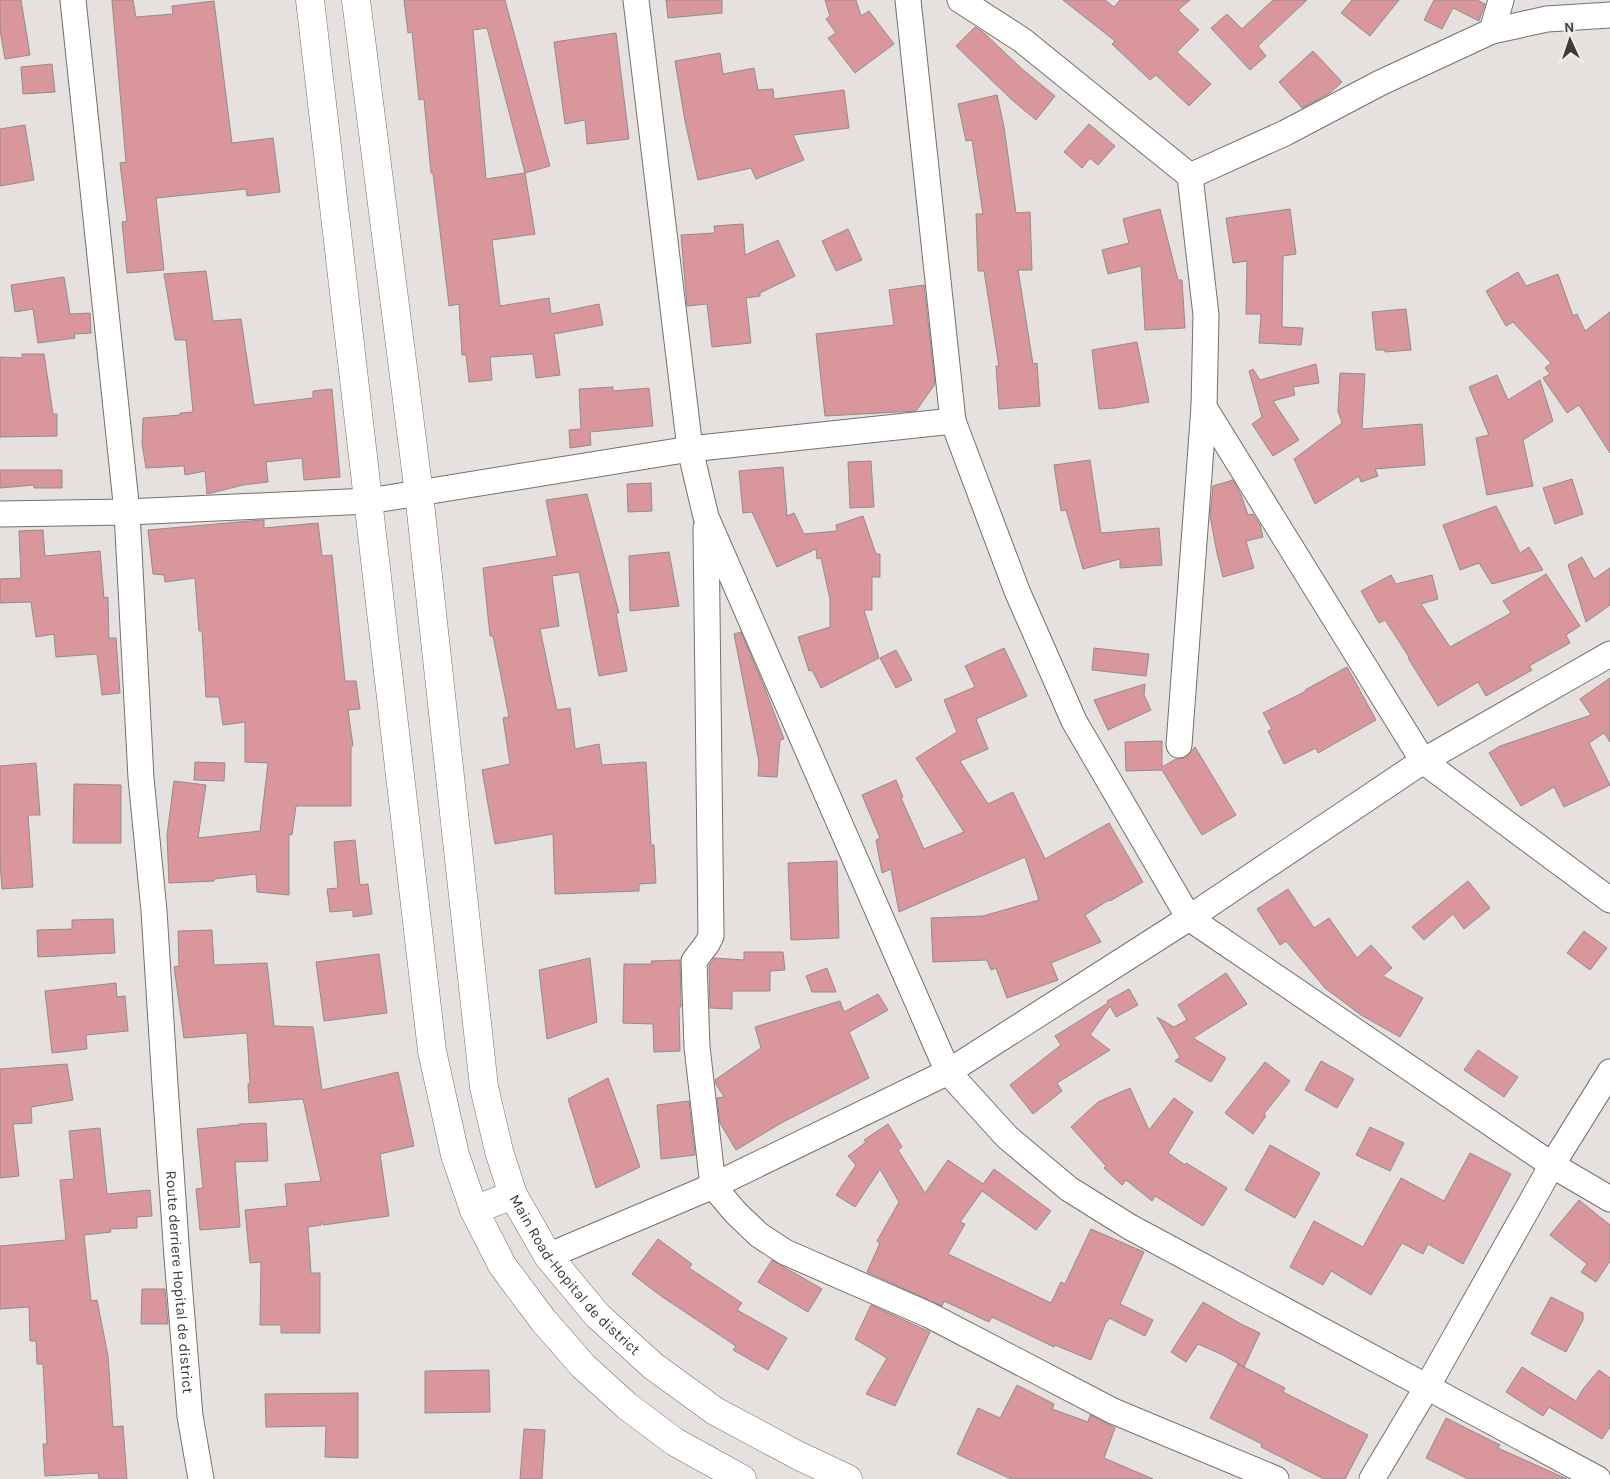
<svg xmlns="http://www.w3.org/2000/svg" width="1610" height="1479" font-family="Karla,sans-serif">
  <rect width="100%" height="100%" fill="#e6e0de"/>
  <path fill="#d9969c" stroke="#928c8c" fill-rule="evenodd" d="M0,0H21L30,55L5,59L0,30Z
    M112,0H133L136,17L173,14L172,6L214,1L232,143L273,138L280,192L247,196L246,189L156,198L164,270L127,273L122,222L127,221L120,163L126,162Z
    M404,0H505L550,166L525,173L535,234L492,240L500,306L549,298L551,314L599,304L603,325L554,334L560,375L536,378L533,354L490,357L492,380L469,382L466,355H462L459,304L449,306L433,173H431L424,99L419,100L412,32L408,33ZM487,28L525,173L486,179L473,30Z
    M666,0H722V13L668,18Z
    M825,0H856L861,16L869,11L894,44L855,73L828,38L836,33L826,19L830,16Z
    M1063,0H1105L1114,7L1120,0H1190L1178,10L1199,30L1177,52L1211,84L1189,106L1156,75L1150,80L1112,44L1115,41Z
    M1273,0H1307L1258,46L1266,56L1250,70L1211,28L1227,14L1242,29Z
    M1352,0H1399L1370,36L1341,13Z
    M1434,0H1477L1485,4L1479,21L1453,8L1442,29L1424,20Z
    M975,27L983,32L1022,69L1055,96L1036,120L1012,100L956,46Z
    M616,33L629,139L587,144L585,120L565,124L554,42Z
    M1313,51L1342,82L1330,93L1302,108L1279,82Z
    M720,53L723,74L754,68L758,90L773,89L774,99L844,90L849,128L793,135L804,160L756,179L751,168L698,180L685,121L675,61Z
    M52,64L55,92L23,94L21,67Z
    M997,95L1004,127L1016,213L1030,212L1032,270H1018L1033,364L1037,363L1040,406L999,409L996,366H999L984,271H978L976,214H983L972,140L966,141L958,104Z
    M1089,124L1115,146L1098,165L1090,158L1082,168L1064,152Z
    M25,125L34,180L0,186V129Z
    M1160,209L1178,280H1182L1185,328L1145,330L1141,266L1108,274L1102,250L1129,243L1123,219Z
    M1290,209L1296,254L1283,256L1282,327L1303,328L1301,345L1259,343L1261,314H1246L1247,261L1233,263L1226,218Z
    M743,224L745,255L778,240L795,276L760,293V296L746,298L751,343L712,347L707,304L687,306L681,235L715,233L714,226Z
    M848,229L862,260L836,271L822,241Z
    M206,271L213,321L241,319L254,405L313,398V391L332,389L340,477L304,480L302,458L266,462L268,482L243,485L207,494L205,471L185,475L184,466L146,468L142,444L143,418L180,415V413L193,412L186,340H175L164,274Z
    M1518,272L1526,286L1558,274L1573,316L1577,314L1585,331L1610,312V453L1579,405L1567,413L1543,378L1550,374L1545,368L1551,363L1513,322L1506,326L1486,291Z
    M64,277L70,314L90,313L91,333L74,334L75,338L38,343L33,309L15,312L11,285Z
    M924,285L935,384L916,411L825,416L816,334L894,325L889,290Z
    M1406,309L1411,350L1385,352V350H1376L1372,312Z
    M1137,342L1149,402L1115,408L1099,409L1092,350Z
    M22,354H44L53,414H57V436L0,437V357L22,358Z
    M1316,364L1319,383L1293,387L1295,395L1273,401L1299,440L1273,456L1252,424L1262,417L1249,371L1253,369L1260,380Z
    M1340,373L1365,374L1362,429L1422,424L1425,465L1375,469L1378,476L1361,482L1359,476L1315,504L1294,459L1342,423L1338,411Z
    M1497,375L1508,400L1540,380L1553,421L1523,440L1533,486L1487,495L1476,438L1489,435L1469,387Z
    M613,387V391L649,388L653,426L590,432L591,445L570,448L569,430L581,429L579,389Z
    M1090,460L1101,533L1159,528L1162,565L1120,568V559L1083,569L1066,510L1061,511L1054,465Z
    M871,461L874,507L850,508L848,462Z
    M783,467L787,516L794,513L804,534L837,531L836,525L863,516L876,554H880V577H872V610H864L879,658L821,688L812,670L809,671L798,637L830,627V599L821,558L817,559L816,549L777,567L752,512L743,513L739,471Z
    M0,470H62V488H34V485L0,488Z
    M1572,479L1583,514L1555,524L1543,488Z
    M1233,480L1241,495L1248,515L1253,514L1260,525L1263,537L1246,541L1254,568L1223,577L1217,553L1210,516L1213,486Z
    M651,483L652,511L628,512L627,484Z
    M587,494L619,613H616L627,671L599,676L579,572L552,576L559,626L540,629L557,710L570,708L575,749L599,744L602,765L646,762L651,845H654L656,883L639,884V891L555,894L553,834L495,844L482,770L510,764L503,718L509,717L493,636H490L483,568L557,556L546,500Z
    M1496,506L1520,553L1529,547L1543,570L1492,584L1479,563L1460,570L1443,525Z
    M262,520H264V528L318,523L322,556L332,555L345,681H356L360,709L348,710L353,746H351V806H296L292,835L289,834V895L257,892L256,874L214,879V881L169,883L167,835L174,781L206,785L198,838L260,831L268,763L245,762V722L223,725L219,697H206L202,631H199L195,578L165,582L164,575L153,574L148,530Z
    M43,530L45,556L100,551L104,598L108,597L109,638H116L120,693L102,695L97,654L56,657L54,634L36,637L31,602L0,603V579L21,578L19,531Z
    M669,552L679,606L630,611L629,556Z
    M1582,557L1594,579L1610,568V605L1586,622L1568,565Z
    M1546,574L1580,626L1566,635L1570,643L1529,666L1532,670L1486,696L1478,682L1438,706L1408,658L1409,657L1385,620L1379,623L1361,591L1391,575L1396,584L1432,575L1438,599L1421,604L1450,647L1511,613L1503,601Z
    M741,632L764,686L784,739L780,740L777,777L758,776L759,762L734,634Z
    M1004,648L1027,696L976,719L988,749L960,761L988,804L1013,792L1045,859L1109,823L1143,882L1110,901L1109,900L1085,915L1101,942L1051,963L1058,980L1007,998L996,968L991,970L987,960L933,962L931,918L983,916L1039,900L1025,857L899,912L891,869L882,873L876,840L880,838L862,795L896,780L903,797L901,798L924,849L964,832L916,758L957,732L944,700L975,687L965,666Z
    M1094,648L1149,654L1146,676L1092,670Z
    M896,650L912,680L896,688L880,658Z
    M1347,667L1376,720L1318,753L1316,748L1284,764L1268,731L1272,729L1263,713L1306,691L1305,690Z
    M1610,678V742L1604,733L1589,743L1610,785L1564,807L1554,787L1521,806L1489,753L1500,746L1591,715L1580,699Z
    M1145,684L1144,695L1151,710L1108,730L1094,700Z
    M1162,741V767L1176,759L1186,758L1195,747L1236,815L1202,835L1162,770L1126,771L1125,742Z
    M195,762L225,763L224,781L194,780Z
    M36,763L40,815H28L33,887L2,889L0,861V766Z
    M74,784L121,785V843H73Z
    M355,840L360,885L368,884L372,914L353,917V910L330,912L327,889L338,888L334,842Z
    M837,861L839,938L791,940L788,863Z
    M1468,881L1490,908L1464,929L1453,914L1424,940L1412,927Z
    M1288,889L1314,928L1329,918L1357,958L1371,945L1392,968L1383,976L1423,998L1400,1037L1361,1015L1325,988L1286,941L1280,945L1257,909Z
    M113,919L115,953L38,957L37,930L72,929V920Z
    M212,930L214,965L267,963L274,1026L313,1027L322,1090L398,1072L414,1146L380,1154L389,1216L323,1225L322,1222H321V1225L308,1227L311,1273H320V1333H281V1325H260L261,1262L250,1263L245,1210L287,1206L285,1184L321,1181L303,1099L249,1103L248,1084H250L247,1033L184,1038L174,967L179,966L178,931Z
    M1584,931L1607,948L1590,970L1567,953Z
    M744,952H783L785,970L770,971V991H732V1009L710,1008L709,966L714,958L744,960Z
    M379,954L387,1013L324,1021L316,962Z
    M590,958L597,1022L547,1039L539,970Z
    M680,960L681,1007H679L680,1051L654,1052L653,1024L623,1023L624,964H652L651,961Z
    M827,968L836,992H812L806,976Z
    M1226,973L1247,1004L1193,1038L1226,1058L1211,1082L1175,1061L1180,1057L1157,1017L1174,1027L1187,1020L1178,1005Z
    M116,983L117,997L125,996L128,1031L86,1035L87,1049L52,1053L45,991Z
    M1129,989L1138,1005L1116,1017L1110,1006L1090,1035L1110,1050L1057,1083L1062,1091L1033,1114L1010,1085L1061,1045L1055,1036L1108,1003L1107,1001Z
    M878,994L888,1010L849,1032L869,1078L783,1122L736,1150L720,1123L717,1098L724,1097L716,1084L715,1080L761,1048L755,1027L840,1001L844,1012Z
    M1478,1050L1518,1077L1504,1097L1464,1070Z
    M1321,1061L1354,1079L1337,1108L1305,1090Z
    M1265,1062L1290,1081L1264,1114L1266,1116L1253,1134L1225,1113Z
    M67,1064L73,1100L31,1107L32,1123L13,1124L19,1176L0,1178V1069Z
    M608,1078L640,1167L596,1188L568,1099Z
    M1130,1088L1149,1130L1174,1098L1193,1112L1168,1153L1185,1165L1186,1163L1227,1188L1203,1226L1155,1196L1152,1201L1126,1180L1122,1185L1104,1168L1106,1166L1071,1127L1098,1102Z
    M689,1101L695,1155L661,1159L657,1105Z
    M266,1123L268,1161L235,1162L240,1227L200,1230L196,1189L203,1188L197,1129L239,1125V1124Z
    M888,1124L902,1147L898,1150L925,1193L948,1160L983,1184L994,1169L1051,1211L1036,1230L982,1191L960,1222L965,1224L948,1254L1051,1303L1061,1282L1065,1284L1091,1229L1144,1252L1120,1304L1153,1320L1145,1336L1109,1318L1107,1322H1106L1091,1360L1055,1345L1054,1347L992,1317L989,1322L944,1301L942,1306L867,1272L880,1243L877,1241L899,1202L880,1169L855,1207L836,1195L856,1165L848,1156L866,1142L864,1140Z
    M1370,1127L1404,1143L1390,1171L1356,1155Z
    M100,1128L107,1194L150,1190L152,1216L137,1217V1228L110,1229L111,1232L84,1235L91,1301L97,1300L108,1356L113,1427L123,1426L127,1479H99L98,1473L45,1476L43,1444H47L43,1364H37L36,1341H30L29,1307L0,1309V1246L66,1240L60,1180L74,1179L69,1131Z
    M1270,1145L1320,1173L1295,1218L1245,1190Z
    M1470,1153L1511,1174L1463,1264L1428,1244L1423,1254L1402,1243L1371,1295L1331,1271L1323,1285L1290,1267L1314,1221L1363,1247L1401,1178L1444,1201Z
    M1579,1200L1610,1225V1261L1596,1282L1581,1272L1587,1264L1550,1235Z
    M658,1239L692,1264L689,1268L742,1303L737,1310L787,1338L768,1370L733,1350L736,1346L661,1296L632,1274Z
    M772,1260L822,1289L808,1312L758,1282Z
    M142,1289H165L168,1324H141Z
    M1551,1297L1583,1313V1320L1566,1352L1531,1334Z
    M1203,1302L1241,1324L1260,1333L1244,1367L1223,1355L1198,1344L1186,1362L1171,1352Z
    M871,1305L930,1332L895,1406L866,1394L887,1358L855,1339Z
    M1238,1364L1285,1388L1283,1392L1368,1435L1345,1479H1324L1261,1447L1262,1444L1210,1418Z
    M1522,1367L1576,1401L1583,1389L1599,1370L1610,1378V1427L1602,1439L1549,1407L1543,1416L1506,1392Z
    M489,1370L490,1412L425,1413V1371Z
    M1017,1385L1054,1404L1052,1409L1088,1422L1090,1415L1115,1428L1104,1458L1153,1479H1011L957,1454L978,1408L1000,1418Z
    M358,1393V1458L325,1457L326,1426L266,1427L265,1394Z
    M1446,1418L1500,1445L1498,1448L1567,1479H1468L1426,1458Z
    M524,1429L545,1430L542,1479H520Z"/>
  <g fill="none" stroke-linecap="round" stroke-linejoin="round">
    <defs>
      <g id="minor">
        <path d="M73,0L127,512L369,501L690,449L953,421"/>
        <path d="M636,0L690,449L706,517L948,1072L1007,1137L1069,1189L1130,1227L1598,1479"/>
        <path d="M908,0L953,421L1017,591L1074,721L1189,918L1552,1165L1610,1199"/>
        <path d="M960,0L1022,40L1190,176L1206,315L1204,407L1179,745"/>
        <path d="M1492,31L1501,0"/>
        <path d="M1190,176L1285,133L1380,83L1492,31L1547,19L1610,15"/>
        <path d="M1204,407L1423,761L1610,900"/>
        <path id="s1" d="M0,514L127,512L141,778L154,911L165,1085L177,1257L190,1416L201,1479"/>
        <path d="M706,528L711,936L707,944L694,961L697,1047L713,1186L736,1213L759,1235L785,1252L929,1315L1113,1411L1276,1479"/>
        <path d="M548,1256L713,1186L948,1072L1189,918L1423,761L1610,654"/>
        <path d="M1372,1479L1427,1387L1552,1165L1610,1072"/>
      </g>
      <path id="tertiary" d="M474,1210L513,1195"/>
      <g id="secondary">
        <path d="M310,0L432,1051L455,1155L474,1210L502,1265L543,1320L583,1366L627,1406L675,1442L742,1479"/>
        <path id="s2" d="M356,0L419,494L484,1087L499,1151L513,1195L548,1256L597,1315L653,1366L715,1411L799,1456L848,1479"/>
      </g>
    </defs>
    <use href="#minor" stroke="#75706e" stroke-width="27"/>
    <use href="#tertiary" stroke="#75706e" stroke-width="29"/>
    <use href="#secondary" stroke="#75706e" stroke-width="29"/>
    <use href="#minor" stroke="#fff" stroke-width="25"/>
    <use href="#tertiary" stroke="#fff" stroke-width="28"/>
    <use href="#secondary" stroke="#fff" stroke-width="28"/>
  </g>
  <g text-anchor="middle" stroke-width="4" stroke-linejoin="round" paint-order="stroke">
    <g font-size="15" fill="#3d3b3a" stroke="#f3edeb">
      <text dy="5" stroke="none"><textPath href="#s2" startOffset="1308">Main Road-Hopital de district</textPath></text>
      <text dy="5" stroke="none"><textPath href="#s1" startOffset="899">Route derriere Hopital de district</textPath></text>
    </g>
  </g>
  <g transform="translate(1570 40) rotate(357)" stroke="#f3edeb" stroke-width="4" paint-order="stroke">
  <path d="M0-4L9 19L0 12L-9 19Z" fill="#3d3b3a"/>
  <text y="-8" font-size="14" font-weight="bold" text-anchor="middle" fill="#3d3b3a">N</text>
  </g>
</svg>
